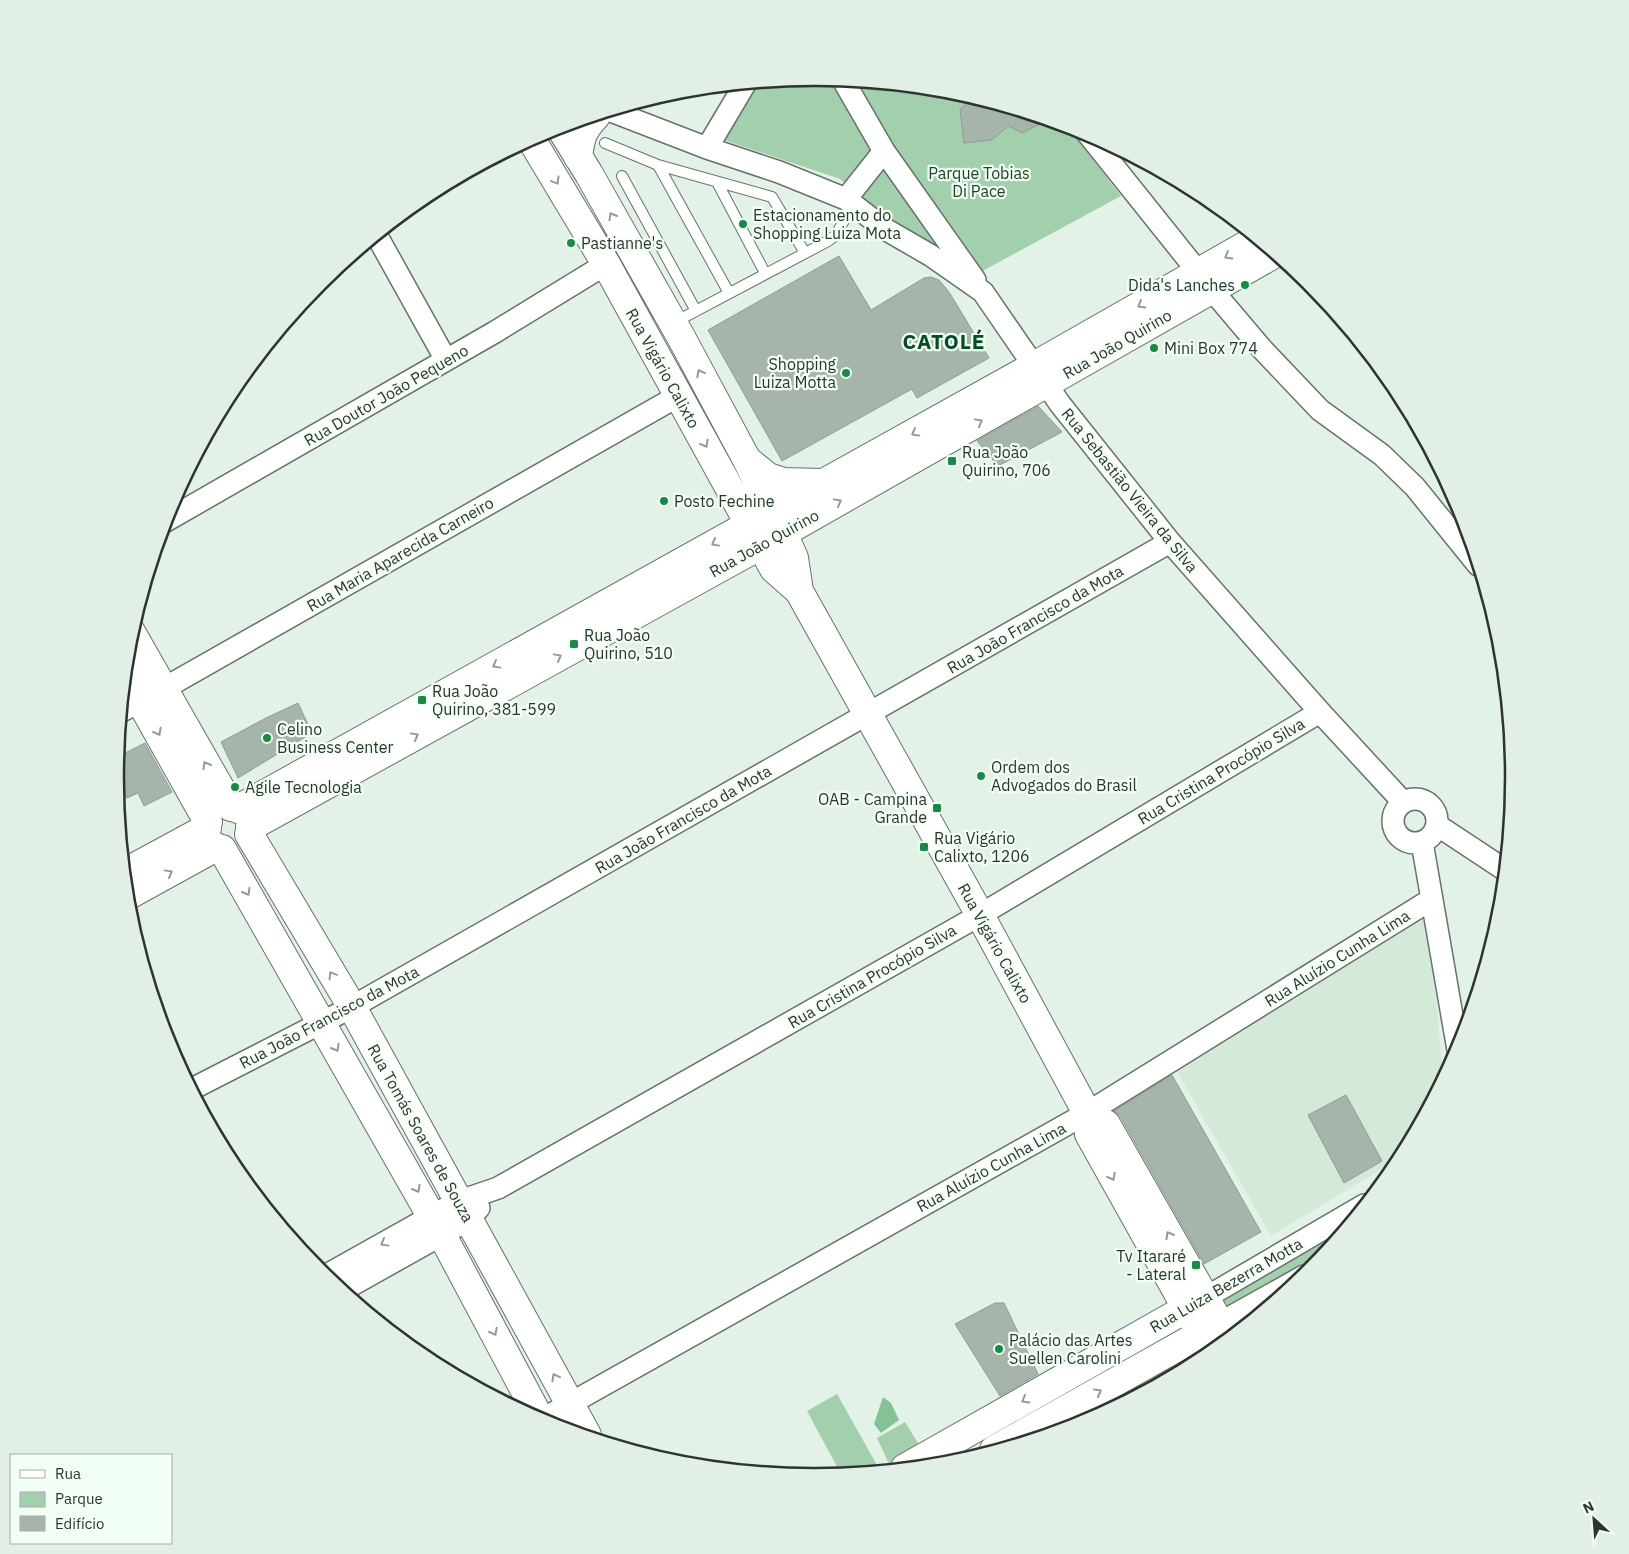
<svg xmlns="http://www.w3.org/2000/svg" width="1629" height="1554" font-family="'IBM Plex Sans',sans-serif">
  <rect width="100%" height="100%" fill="#e3f2e6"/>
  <path fill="#d4ead9" d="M1428,905L1443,1078L1400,1158L1271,1236L1176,1070Z"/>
  <path fill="#a2cfac" d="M815,78L951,91L1067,126L1121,196L975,275L898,227L840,179L724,140L756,83Z
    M1357,1214L1317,1262L1221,1317L1212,1299Z
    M1190,1359L1193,1364L1105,1411Z
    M837,1394L878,1467L873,1471L841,1474L807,1411Z
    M905,1422L919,1445L889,1464L877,1438Z"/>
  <path fill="#83c293" d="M883,1397L891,1403L899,1420L881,1433L874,1424Z"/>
  <path fill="#a6b5a9" stroke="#8f9d92" d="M974,98L1047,120L1022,133L1009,126L991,140L964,143L960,109Z
    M839,256L871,310L924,278L931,277L939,280L949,292L989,358L917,398L912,389L782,461L708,330Z
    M1038,406L1062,432L998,466L977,441Z
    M298,703L312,733L238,778L221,742L266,718Z
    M145,743L172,792L144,806L138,793L127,798L119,785L116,786L115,777L117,757Z
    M1172,1075L1261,1232L1204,1264L1120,1116L1114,1111Z
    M1346,1095L1382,1161L1344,1183L1308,1115Z
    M995,1303H1004L1038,1374L1000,1396L955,1324Z"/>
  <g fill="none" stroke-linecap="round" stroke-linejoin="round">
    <defs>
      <path id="lane" d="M605,143L658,165L772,197L805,253
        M658,165L729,293
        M622,176L696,311
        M717,182L765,273
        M675,322L828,241L836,235L853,204"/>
      <path id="street" d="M843,80L884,151L975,280
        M611,111L707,148L779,172L846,199L885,229L930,255L983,292L1060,404L1170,542L1320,712L1403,802
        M1087,133L1199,273
        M707,148L745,84
        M846,199L884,151
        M377,236L446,360
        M1212,290L1262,349L1320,410L1382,455L1415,487L1478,565
        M164,522L495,332L606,264
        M122,711L163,689L678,396
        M1393 821a22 22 0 1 1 44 0a22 22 0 1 1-44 0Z
        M1437,825L1505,870
        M1422,842L1458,1050
        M192,1089L352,1007L1170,542
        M325,1276L457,1202L498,1188L980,915L1320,712
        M343,1290L468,1220L479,1208
        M1205,1298L1364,1205
        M1220,1323L1304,1276
        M541,1420L1087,1113L1432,899"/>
      <path id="secondary" d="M560,127L589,174L681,337L747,460L783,533L794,558L799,591
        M531,139L606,264L774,569L799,591L980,915L1087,1113L1089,1134L1211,1352
        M578,157C581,136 582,131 596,116
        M747,460L768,477L784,482L822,483
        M131,632L231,807
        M125,674L208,822
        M238,809L1034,366L1257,239
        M250,827L783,533L1274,254
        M249,834L352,1007L587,1435
        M222,849L442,1235L540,1419
        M124,873L207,828
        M127,896L216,847
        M1087,1113L1106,1124L1228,1338
        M994,1450L1215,1326
        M905,1468L1205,1298"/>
    </defs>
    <use href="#lane" stroke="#667368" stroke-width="12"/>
    <use href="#street" stroke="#667368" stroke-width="24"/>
    <use href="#secondary" stroke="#667368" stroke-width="30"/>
    <use href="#lane" stroke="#fff" stroke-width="10"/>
    <use href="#street" stroke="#fff" stroke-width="21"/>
    <use href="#secondary" stroke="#fff" stroke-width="28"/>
  </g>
  <defs><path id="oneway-chevron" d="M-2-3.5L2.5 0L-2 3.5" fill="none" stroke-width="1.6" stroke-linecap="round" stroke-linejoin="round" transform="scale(1.25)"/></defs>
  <g stroke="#969a97">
    <use href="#oneway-chevron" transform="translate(556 181) rotate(59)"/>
    <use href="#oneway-chevron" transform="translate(612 216) rotate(-120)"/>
    <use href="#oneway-chevron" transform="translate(1228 256) rotate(150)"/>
    <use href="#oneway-chevron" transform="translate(1141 305) rotate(150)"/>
    <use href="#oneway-chevron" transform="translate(700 373) rotate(-118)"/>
    <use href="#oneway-chevron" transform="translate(979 422) rotate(-29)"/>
    <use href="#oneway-chevron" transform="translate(915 433) rotate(151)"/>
    <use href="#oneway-chevron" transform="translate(705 444) rotate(61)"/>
    <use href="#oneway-chevron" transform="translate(838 502) rotate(-29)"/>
    <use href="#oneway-chevron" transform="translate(715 543) rotate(151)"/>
    <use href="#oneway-chevron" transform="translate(558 657) rotate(-29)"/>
    <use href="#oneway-chevron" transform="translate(496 665) rotate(151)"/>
    <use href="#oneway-chevron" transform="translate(158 732) rotate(61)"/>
    <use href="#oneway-chevron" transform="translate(415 736) rotate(-29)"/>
    <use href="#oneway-chevron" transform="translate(206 765) rotate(-120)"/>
    <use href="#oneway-chevron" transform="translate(169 873) rotate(-29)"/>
    <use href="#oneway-chevron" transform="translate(247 892) rotate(60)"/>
    <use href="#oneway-chevron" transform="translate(332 975) rotate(-121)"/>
    <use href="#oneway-chevron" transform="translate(336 1048) rotate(60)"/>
    <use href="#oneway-chevron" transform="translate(1112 1177) rotate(61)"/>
    <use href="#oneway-chevron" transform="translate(417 1189) rotate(60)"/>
    <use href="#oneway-chevron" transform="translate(1169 1235) rotate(-120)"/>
    <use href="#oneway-chevron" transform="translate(384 1243) rotate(151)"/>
    <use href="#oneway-chevron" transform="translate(494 1332) rotate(62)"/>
    <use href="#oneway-chevron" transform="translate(555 1377) rotate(-119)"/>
    <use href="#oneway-chevron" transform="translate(1098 1392) rotate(-29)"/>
    <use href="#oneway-chevron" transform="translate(1025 1400) rotate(150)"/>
  </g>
  <g fill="#138c47" stroke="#f2fff5" stroke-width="2">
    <circle cx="743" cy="224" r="5"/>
    <circle cx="571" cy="243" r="5"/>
    <circle cx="1245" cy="285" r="5"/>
    <circle cx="1154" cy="348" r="5"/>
    <circle cx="846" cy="373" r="5"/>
    <rect x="947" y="456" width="10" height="10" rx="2.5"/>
    <circle cx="664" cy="501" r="5"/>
    <rect x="569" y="639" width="10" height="10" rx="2.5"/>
    <rect x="417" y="695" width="10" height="10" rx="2.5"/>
    <circle cx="267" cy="738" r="5"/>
    <circle cx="981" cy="776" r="5"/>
    <circle cx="235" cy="787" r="5"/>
    <rect x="932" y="803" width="10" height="10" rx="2.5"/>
    <rect x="919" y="842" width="10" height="10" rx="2.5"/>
    <rect x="1191" y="1260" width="10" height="10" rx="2.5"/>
    <circle cx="999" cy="1349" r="5"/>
  </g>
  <g text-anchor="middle" stroke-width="4.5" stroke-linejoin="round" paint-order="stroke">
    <g font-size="16" fill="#174526" stroke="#f2fff5">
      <text x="979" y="179">Parque Tobias<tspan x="979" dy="18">Di Pace</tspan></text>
    </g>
    <g font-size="16" fill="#2e342f" stroke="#f2fff5" text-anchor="start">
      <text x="753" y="221">Estacionamento do<tspan x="753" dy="18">Shopping Luiza Mota</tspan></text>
      <text x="581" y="249">Pastianne's</text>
      <text x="1235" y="291" text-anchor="end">Dida's Lanches</text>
      <text x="1164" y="354">Mini Box 774</text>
      <text x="836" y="370" text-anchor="end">Shopping<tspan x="836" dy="18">Luiza Motta</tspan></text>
      <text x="962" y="458">Rua João<tspan x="962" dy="18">Quirino, 706</tspan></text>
      <text x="674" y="507">Posto Fechine</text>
      <text x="584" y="641">Rua João<tspan x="584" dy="18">Quirino, 510</tspan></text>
      <text x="432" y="697">Rua João<tspan x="432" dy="18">Quirino, 381-599</tspan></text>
      <text x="277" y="735">Celino<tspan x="277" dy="18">Business Center</tspan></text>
      <text x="991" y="773">Ordem dos<tspan x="991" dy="18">Advogados do Brasil</tspan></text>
      <text x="245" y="793">Agile Tecnologia</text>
      <text x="927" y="805" text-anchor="end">OAB - Campina<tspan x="927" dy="18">Grande</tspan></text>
      <text x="934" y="844">Rua Vigário<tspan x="934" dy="18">Calixto, 1206</tspan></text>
      <text x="1186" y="1262" text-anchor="end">Tv Itararé<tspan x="1186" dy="18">- Lateral</tspan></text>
      <text x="1009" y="1346">Palácio das Artes<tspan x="1009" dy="18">Suellen Carolini</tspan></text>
    </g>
    <g font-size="16" fill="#2e342f" stroke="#f2fff5">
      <text transform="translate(1117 344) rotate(-30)" y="6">Rua João Quirino</text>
      <text transform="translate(663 368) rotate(61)" y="6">Rua Vigário Calixto</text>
      <text transform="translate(386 395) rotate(-30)" y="6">Rua Doutor João Pequeno</text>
      <text transform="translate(1130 490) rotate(51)" y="6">Rua Sebastião Vieira da Silva</text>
      <text transform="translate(764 543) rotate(-29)" y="6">Rua João Quirino</text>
      <text transform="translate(400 554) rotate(-30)" y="6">Rua Maria Aparecida Carneiro</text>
      <text transform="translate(1035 619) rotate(-30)" y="6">Rua João Francisco da Mota</text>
      <text transform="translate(1221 771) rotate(-31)" y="6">Rua Cristina Procópio Silva</text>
      <text transform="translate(683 819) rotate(-30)" y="6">Rua João Francisco da Mota</text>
      <text transform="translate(995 943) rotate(61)" y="6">Rua Vigário Calixto</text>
      <text transform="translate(1337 958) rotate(-32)" y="6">Rua Aluízio Cunha Lima</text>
      <text transform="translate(872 976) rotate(-30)" y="6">Rua Cristina Procópio Silva</text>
      <text transform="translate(329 1017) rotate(-28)" y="6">Rua João Francisco da Mota</text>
      <text transform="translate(421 1133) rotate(61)" y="6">Rua Tomás Soares de Souza</text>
      <text transform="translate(991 1167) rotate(-29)" y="6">Rua Aluízio Cunha Lima</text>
      <text transform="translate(1226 1285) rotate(-30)" y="6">Rua Luiza Bezerra Motta</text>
    </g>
    <g font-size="21" font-weight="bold" letter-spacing="1" fill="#004f24" stroke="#f2fff5">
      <text x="944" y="349">CATOLÉ</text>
    </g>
  </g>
  <path d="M0 0H1629V1554H0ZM814 86H815A690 690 0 0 1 1505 776V778A690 690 0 0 1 815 1468H814A690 690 0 0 1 124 778V776A690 690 0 0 1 814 86Z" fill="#e2efe5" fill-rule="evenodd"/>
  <path fill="none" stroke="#2e342f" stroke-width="2.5" d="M814 86H815A690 690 0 0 1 1505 776V778A690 690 0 0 1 815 1468H814A690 690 0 0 1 124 778V776A690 690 0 0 1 814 86Z"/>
  <rect x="10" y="1454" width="162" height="90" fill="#f2fff5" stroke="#a4aea6"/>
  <rect x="20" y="1470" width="25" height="8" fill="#ffffff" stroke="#a4aea6"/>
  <text x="55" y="1479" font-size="15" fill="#2e342f">Rua</text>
  <rect x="20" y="1492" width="25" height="15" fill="#a2cfac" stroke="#a4aea6"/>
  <text x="55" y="1504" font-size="15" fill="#2e342f">Parque</text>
  <rect x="20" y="1516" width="25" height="15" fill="#a6b5a9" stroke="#a4aea6"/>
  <text x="55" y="1529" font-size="15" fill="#2e342f">Edifício</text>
  <g transform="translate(1594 1519) rotate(334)" stroke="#f2fff5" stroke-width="4" paint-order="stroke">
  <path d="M0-4L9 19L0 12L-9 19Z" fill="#2e342f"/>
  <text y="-8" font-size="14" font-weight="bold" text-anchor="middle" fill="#2e342f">N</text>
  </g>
</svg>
